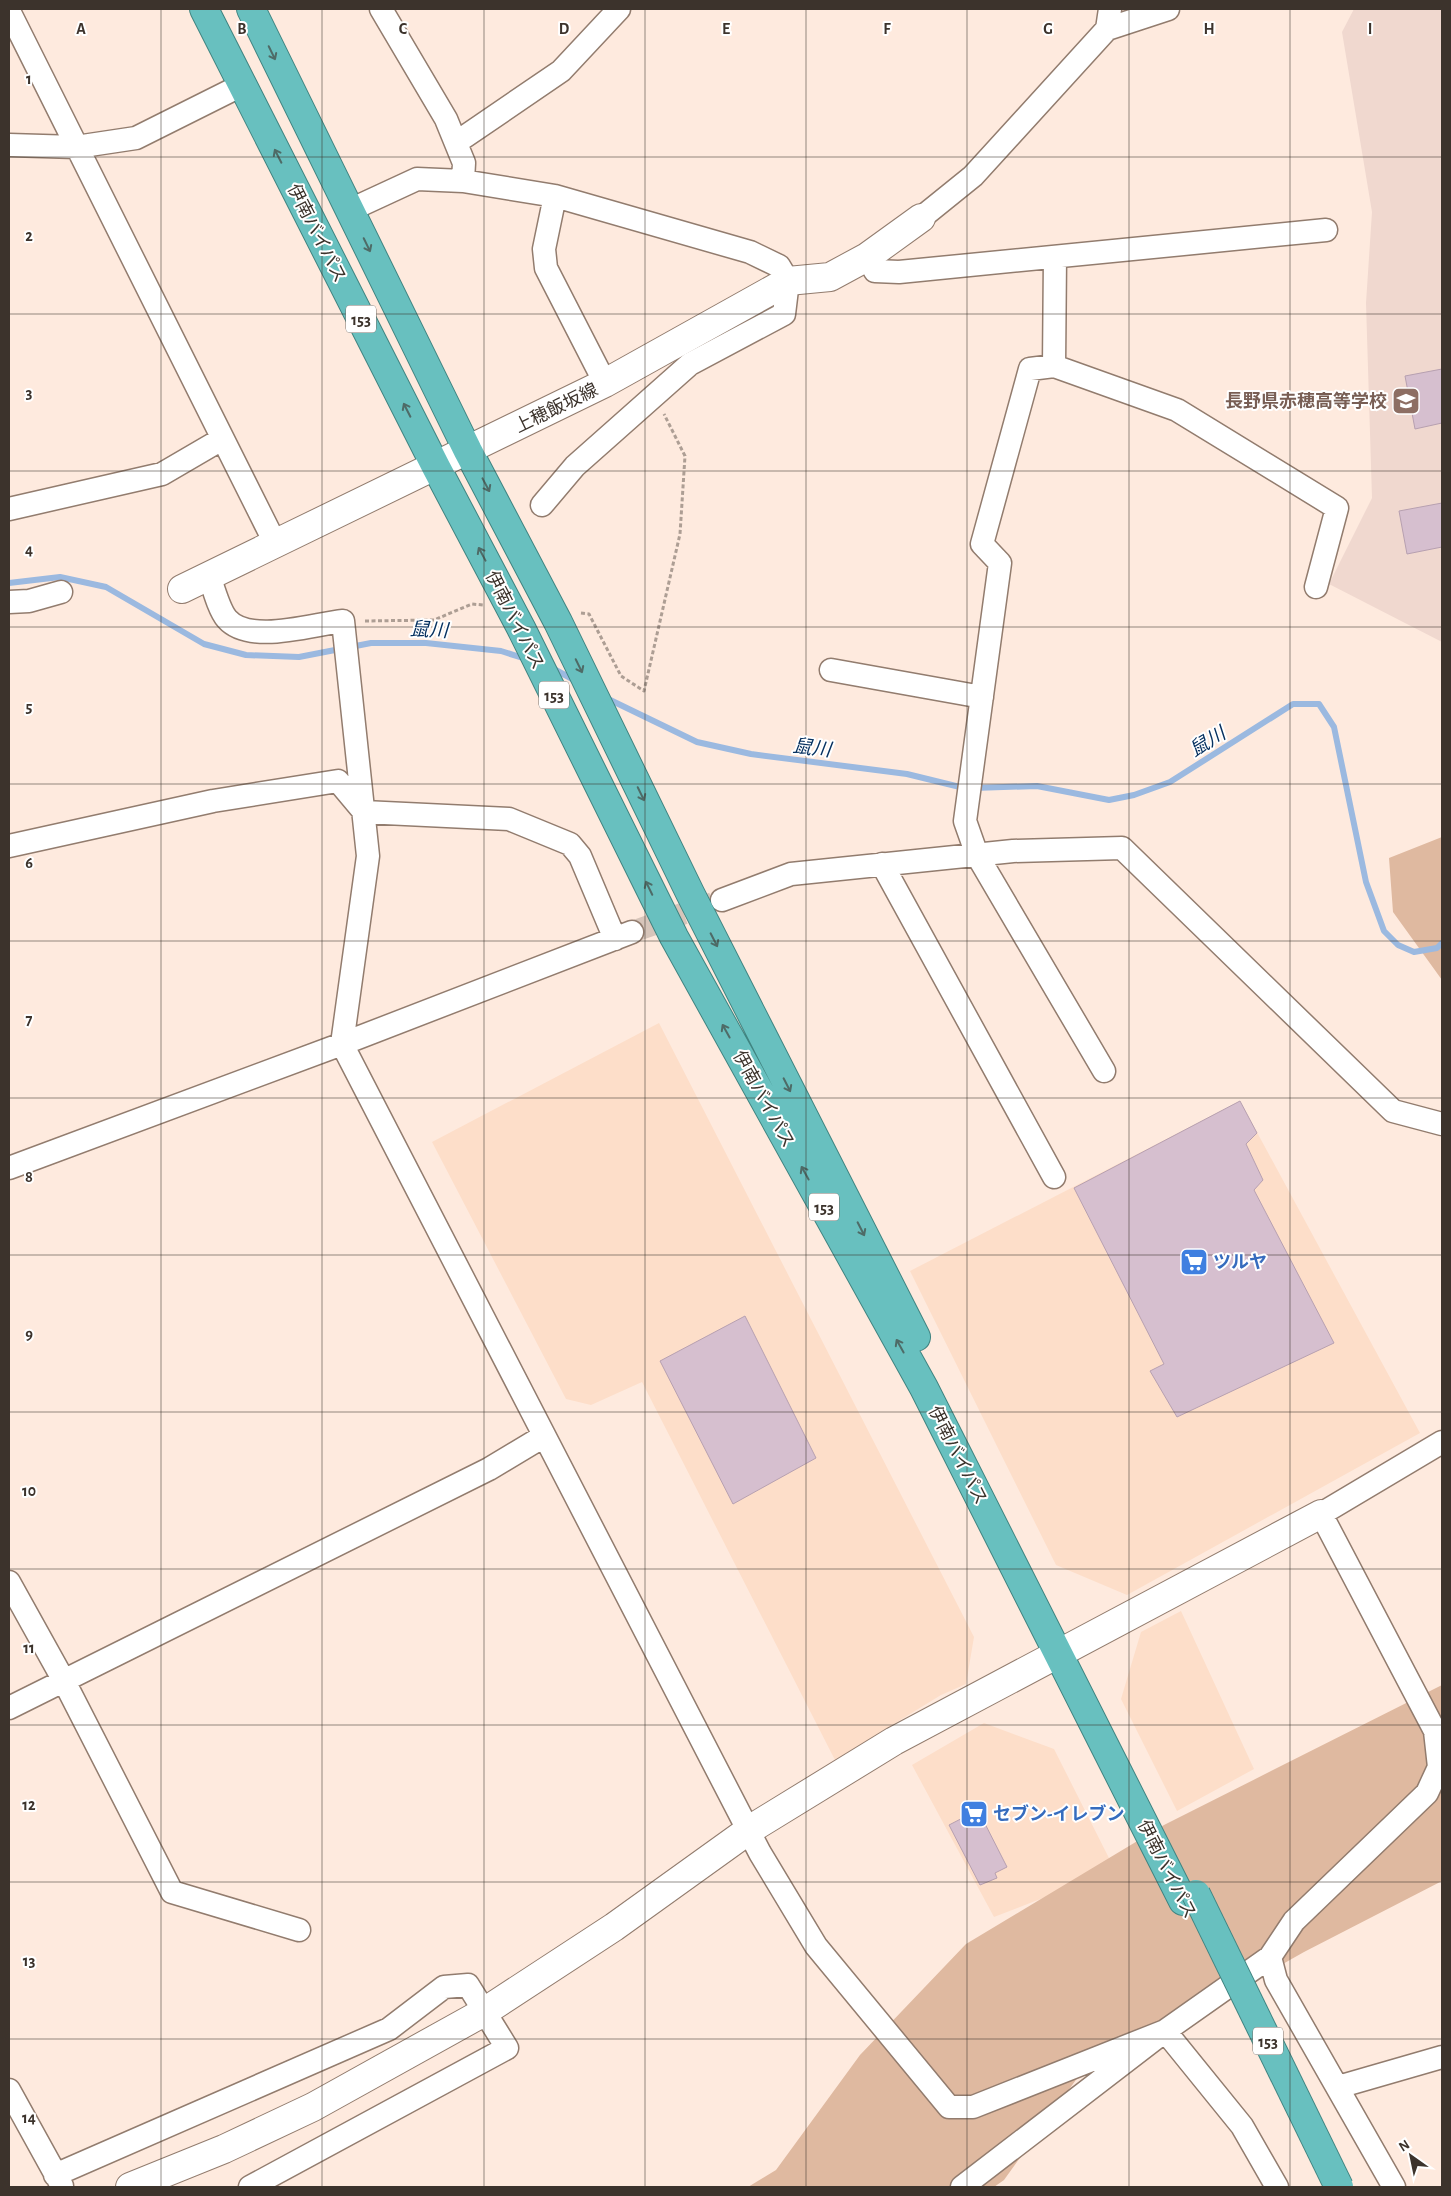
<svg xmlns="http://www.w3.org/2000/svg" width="1451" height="2196" font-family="'Alegreya Sans','Noto Sans JP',sans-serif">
  <rect width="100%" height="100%" fill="#feeade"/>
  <path fill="#fddec9" d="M659,1023L974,1637L966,1684L941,1695L835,1760L642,1382L591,1405L566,1399L432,1142Z
    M1240,1101L1420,1433L1127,1595L1056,1565L910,1271Z
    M1181,1611L1254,1769L1177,1811L1121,1699L1141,1632Z
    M984,1723L1054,1749L1115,1870L994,1917L912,1765Z"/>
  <path fill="#f0d8cf" d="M1354,9H1442V642L1329,584L1372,498L1366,303L1372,212L1342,32Z"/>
  <path fill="#dfb9a0" d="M1442,837V980L1393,912L1389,858Z
    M1442,1685V1881L1304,1952L1165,2031L1101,2045L1004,2180L994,2187H748L776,2170L860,2055L966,1944L1164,1825Z"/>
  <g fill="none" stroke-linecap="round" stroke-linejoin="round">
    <path stroke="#9bb9e0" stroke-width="6" d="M9,583L60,577L106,587L204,644L246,655L299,657L371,643H426L501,651L526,659
      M552,668L576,681
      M604,697L697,742L751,754L907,774L964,788
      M974,788L1037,786L1109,800L1134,795L1170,782L1293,704H1319L1334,727L1366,882L1384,931L1398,945L1414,952L1437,948L1442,943"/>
  </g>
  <path fill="#d6bfcf" stroke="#b7a0b0" d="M1442,369V423L1415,429L1405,376Z
    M1442,503V547L1407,554L1399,511Z
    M1240,1101L1257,1133L1246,1144L1263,1180L1254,1190L1334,1343L1177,1417L1150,1371L1164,1364L1074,1188Z
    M745,1316L816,1458L733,1504L660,1361Z
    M978,1810L1007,1867L995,1873L997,1878L980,1885L949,1825Z"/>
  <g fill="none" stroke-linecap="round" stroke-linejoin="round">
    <path stroke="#d7c5ba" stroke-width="22" stroke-dasharray="22 11" stroke-linecap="butt" d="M632,932L713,903"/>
    <defs>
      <path id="minor" d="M381,9L446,119L464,163L463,181
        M9,11L275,543
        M1107,29L1110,9
        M457,142L561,71L619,9
        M9,145L76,147L136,138L242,85
        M555,196L544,249L546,268L605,383
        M350,210L417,179L463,181L555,196L750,252L779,266L788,281L784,314L690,364L575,466L542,505
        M921,218L973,176L1107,29L1168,9
        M867,257L875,271L899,272L1326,230
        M1055,257L1054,366L1030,369L982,544L1000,563L965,821L977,855L1104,1071
        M1054,366L1177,410L1337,508L1316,587
        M9,509L162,474L222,439
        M9,602L29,601L61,592
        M831,670L982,697
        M9,846L213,801L338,781L364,812L509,819L570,844L580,856L615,939
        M882,864L1054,1177
        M722,900L791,874L1013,851L1122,848L1393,1111L1442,1124
        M632,932L342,1044L760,1853L816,1946L949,2107H973L1165,2031L1270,1957
        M9,1168L342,1044L368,856L343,621C313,624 250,645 227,619C219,610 213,587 209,575
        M9,1582L64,1681L172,1892L299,1930
        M9,1708L489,1469L544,1436
        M1338,2087L1442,2057
        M9,2090L62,2186
        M55,2175L389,2029L444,1987L468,1985L507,2048L250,2187
        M962,2187L1165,2031L1242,2126L1277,2187
        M1394,2187L1276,1980L1270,1957L1294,1921L1427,1793L1439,1767L1435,1731L1321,1514L1442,1442"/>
      <path id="tertiary" d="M182,589L605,383L788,281L830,277L867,257L921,218
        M130,2187L224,2149L313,2107L484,2012L614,1927L749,1830L894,1741L1321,1514"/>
      <path id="trunk" d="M204,9L436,467L521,628L674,937L924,1388L1183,1901
        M251,9L468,451L558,622L690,893L916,1337"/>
    </defs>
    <use href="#minor" stroke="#927c6e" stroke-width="25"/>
    <use href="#tertiary" stroke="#927c6e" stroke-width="30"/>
    <use href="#trunk" stroke="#408481" stroke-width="30"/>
    <path stroke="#ad9e94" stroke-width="3" stroke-dasharray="4 2.5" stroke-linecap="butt" d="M581,613L589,614L621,676L644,691L680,534L685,456L664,414
      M365,621L434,620L472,604L483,605"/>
    <use href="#minor" stroke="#fff" stroke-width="22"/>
    <use href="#tertiary" stroke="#fff" stroke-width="28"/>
    <use href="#trunk" stroke="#68c0bf" stroke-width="28"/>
    <defs>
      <path id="trunk-bridge" d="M1196,1894L1339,2187"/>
    </defs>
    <use href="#trunk-bridge" stroke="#408481" stroke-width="30" stroke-linecap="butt"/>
    <use href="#trunk-bridge" stroke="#68c0bf" stroke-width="28"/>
  </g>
  <defs><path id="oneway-shaft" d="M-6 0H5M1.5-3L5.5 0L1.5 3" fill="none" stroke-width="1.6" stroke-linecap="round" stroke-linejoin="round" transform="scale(1.25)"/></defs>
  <g stroke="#4e6b67">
    <use href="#oneway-shaft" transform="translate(272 53) rotate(64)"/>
    <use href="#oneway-shaft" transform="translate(278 156) rotate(-117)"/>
    <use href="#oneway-shaft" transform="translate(367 245) rotate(64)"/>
    <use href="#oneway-shaft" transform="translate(407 410) rotate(-117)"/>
    <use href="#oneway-shaft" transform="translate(486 485) rotate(62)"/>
    <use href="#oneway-shaft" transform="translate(482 554) rotate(-118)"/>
    <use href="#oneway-shaft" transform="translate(579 666) rotate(64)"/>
    <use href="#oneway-shaft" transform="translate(641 794) rotate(64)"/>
    <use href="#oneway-shaft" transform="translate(649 888) rotate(-116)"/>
    <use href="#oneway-shaft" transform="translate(714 940) rotate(63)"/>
    <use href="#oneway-shaft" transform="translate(726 1031) rotate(-119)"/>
    <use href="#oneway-shaft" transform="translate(787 1085) rotate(63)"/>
    <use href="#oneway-shaft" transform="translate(805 1173) rotate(-119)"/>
    <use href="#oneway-shaft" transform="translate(861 1229) rotate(63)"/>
    <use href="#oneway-shaft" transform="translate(900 1346) rotate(-119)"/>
  </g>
  <path fill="none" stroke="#3c332c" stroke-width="1" stroke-opacity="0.55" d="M161,9V2187M322,9V2187M484,9V2187M645,9V2187M806,9V2187M967,9V2187M1129,9V2187M1290,9V2187M9,157H1442M9,314H1442M9,471H1442M9,627H1442M9,784H1442M9,941H1442M9,1098H1442M9,1255H1442M9,1412H1442M9,1569H1442M9,1725H1442M9,1882H1442M9,2039H1442"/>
  <defs>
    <symbol id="school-square" viewBox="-11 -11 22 22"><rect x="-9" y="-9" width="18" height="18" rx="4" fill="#8d6e63" stroke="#fff"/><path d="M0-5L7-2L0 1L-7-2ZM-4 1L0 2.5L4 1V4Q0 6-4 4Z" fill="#fff"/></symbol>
    <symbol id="supermarket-square" viewBox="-11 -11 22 22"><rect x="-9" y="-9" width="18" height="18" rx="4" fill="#3f7fe0" stroke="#fff"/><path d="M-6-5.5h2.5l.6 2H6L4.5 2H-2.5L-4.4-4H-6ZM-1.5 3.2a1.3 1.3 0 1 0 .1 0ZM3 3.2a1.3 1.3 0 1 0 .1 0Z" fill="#fff"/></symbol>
  </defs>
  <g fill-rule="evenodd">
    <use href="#school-square" x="1390" y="385" width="32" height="32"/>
    <use href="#supermarket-square" x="1178" y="1246" width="32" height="32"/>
    <use href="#supermarket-square" x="958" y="1798" width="32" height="32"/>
  </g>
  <g text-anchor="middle" stroke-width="4" stroke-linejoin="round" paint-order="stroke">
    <g fill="#fff" stroke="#76706b" stroke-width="1">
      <rect x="346" y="305.5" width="30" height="27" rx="4"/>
      <rect x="539" y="681.5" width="30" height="27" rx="4"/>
      <rect x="809" y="1193.5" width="30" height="27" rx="4"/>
      <rect x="1253" y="2027.5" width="30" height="27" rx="4"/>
    </g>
    <g font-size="16" font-weight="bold" fill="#3c332c">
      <text x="361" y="325">153</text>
      <text x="554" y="701">153</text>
      <text x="824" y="1213">153</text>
      <text x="1268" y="2047">153</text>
    </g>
    <g font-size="18" fill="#3c332c" stroke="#fff">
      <text transform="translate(317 233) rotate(63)" y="6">伊南バイパス</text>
      <text transform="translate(556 408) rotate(-26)" y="6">上穂飯坂線</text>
      <text transform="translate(515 620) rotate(63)" y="6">伊南バイパス</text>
      <text transform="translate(764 1099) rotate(61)" y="6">伊南バイパス</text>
      <text transform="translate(958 1455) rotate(63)" y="6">伊南バイパス</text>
      <text transform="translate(1167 1869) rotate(63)" y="6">伊南バイパス</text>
    </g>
    <g font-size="18" font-weight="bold" fill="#785e54" stroke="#fff" text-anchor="end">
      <text x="1387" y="407">長野県赤穂高等学校</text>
    </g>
    <g font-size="18" font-weight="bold" fill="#366cbe" stroke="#fff" text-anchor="start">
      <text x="1213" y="1268">ツルヤ</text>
      <text x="993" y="1820">セブン-イレブン</text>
    </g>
    <g font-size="19" font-style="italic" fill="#063160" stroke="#fff">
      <text transform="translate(429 629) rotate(3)" y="7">鼠川</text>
      <text transform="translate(1207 741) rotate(-32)" y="7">鼠川</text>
      <text transform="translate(812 747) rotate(7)" y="7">鼠川</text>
    </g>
  </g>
  <g font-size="16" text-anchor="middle" font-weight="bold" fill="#3c332c" stroke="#fff" stroke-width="4" stroke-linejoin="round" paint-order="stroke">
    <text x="81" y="34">A</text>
    <text x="242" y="34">B</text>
    <text x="403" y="34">C</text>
    <text x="564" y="34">D</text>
    <text x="726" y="34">E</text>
    <text x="887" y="34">F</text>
    <text x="1048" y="34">G</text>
    <text x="1209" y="34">H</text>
    <text x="1370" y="34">I</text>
    <text x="29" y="84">1</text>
    <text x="29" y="241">2</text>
    <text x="29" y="398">3</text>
    <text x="29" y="555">4</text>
    <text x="29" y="712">5</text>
    <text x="29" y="868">6</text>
    <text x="29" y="1025">7</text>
    <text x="29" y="1182">8</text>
    <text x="29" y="1339">9</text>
    <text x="29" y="1496">10</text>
    <text x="29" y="1653">11</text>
    <text x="29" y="1810">12</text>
    <text x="29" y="1966">13</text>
    <text x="29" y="2123">14</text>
  </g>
  <rect width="1451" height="2196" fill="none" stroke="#3c332c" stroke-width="20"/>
  <g transform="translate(1411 2156) rotate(327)" stroke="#ffffff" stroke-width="4" paint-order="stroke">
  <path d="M0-4L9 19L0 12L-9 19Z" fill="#3c332c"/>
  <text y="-8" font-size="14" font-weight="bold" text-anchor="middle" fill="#3c332c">N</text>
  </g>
</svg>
